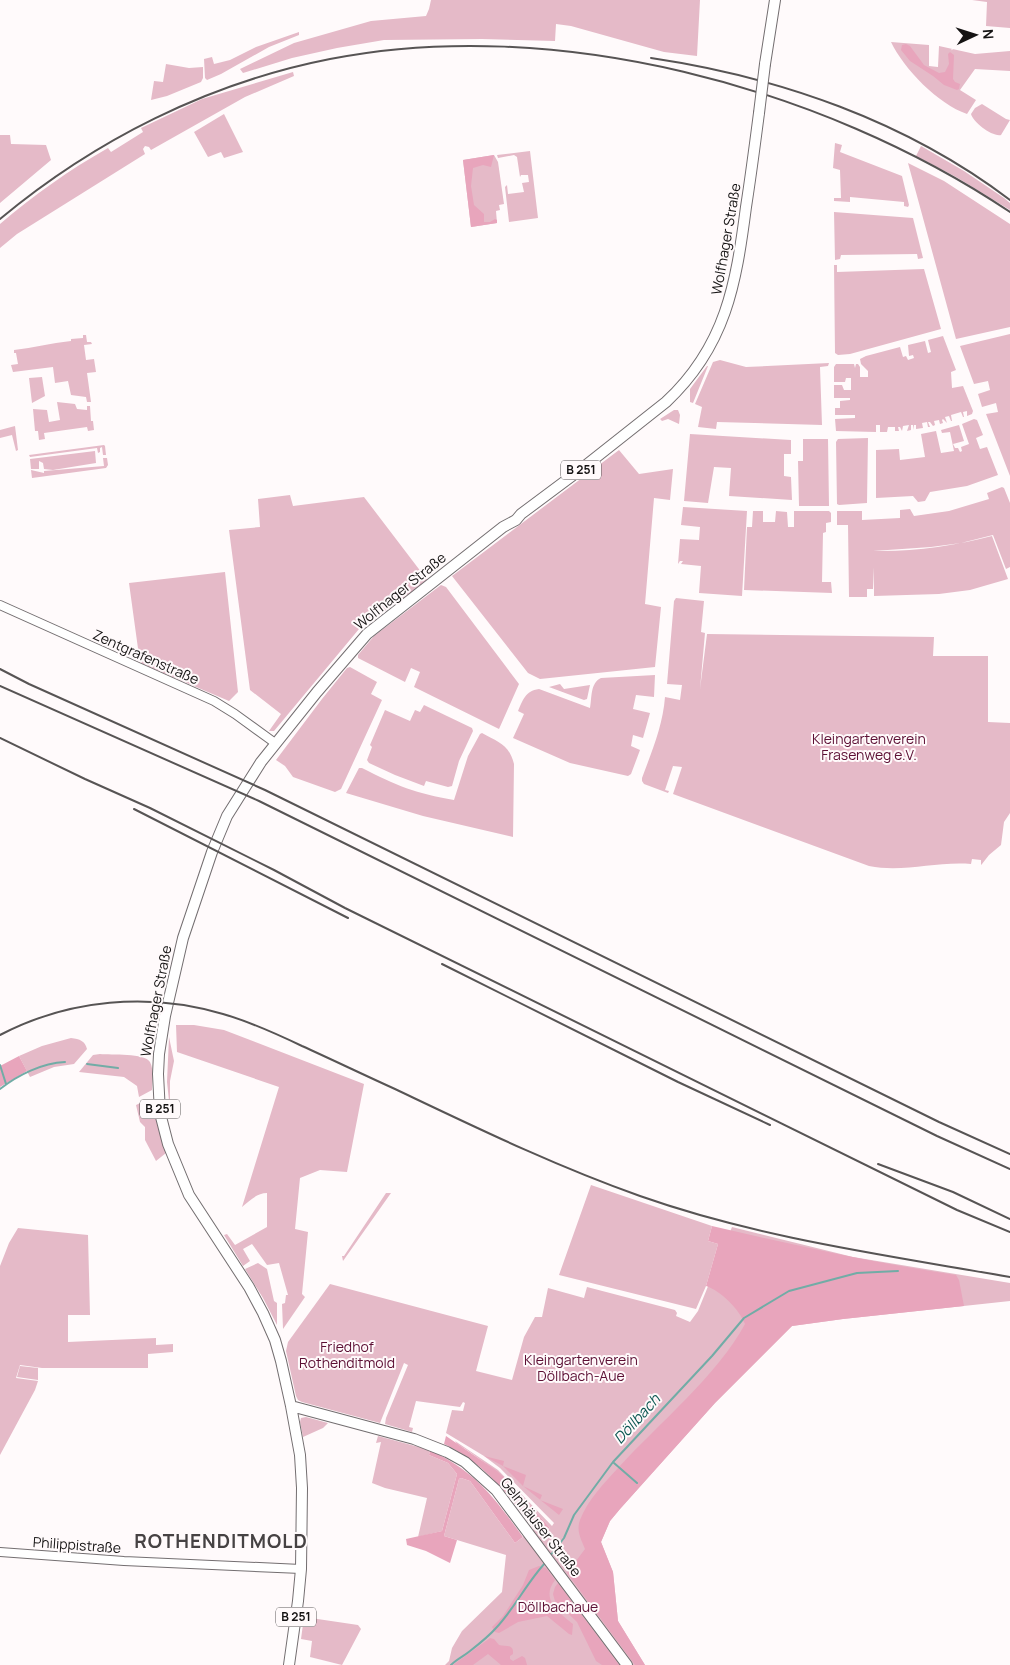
<svg xmlns="http://www.w3.org/2000/svg" width="1010" height="1665" font-family="Manrope,sans-serif">
  <rect width="100%" height="100%" fill="#fffafb"/>
  <path fill="#e5bac8" d="M431,0H700L697,56L664,52L571,26L556,24L555,41L482,39L384,40L337,48L292,58L243,73L240,69L294,43L371,21L426,16L429,9Z
    M972,0H1010V28L986,26L987,2Z
    M299,32V35L269,47L221,74L207,80L205,78L204,59L212,57L214,64L230,60L256,47Z
    M891,42L929,45V66L938,67L939,46L975,54L1010,51V71L975,69L960,90L976,100L967,114C938,104 904,69 891,42Z
    M166,64L189,68L203,67V78L201,82L167,96L151,100L154,81L163,82Z
    M293,72L294,76L245,97L151,150L149,147L145,146L143,149L145,154L17,234L0,248V224C34,195 69,170 108,148L111,152L143,132L141,128L202,99Z
    M982,104L1006,119L1010,120L1001,135C992,137 973,122 971,114L975,108Z
    M224,114L243,152L224,158L221,152L208,157L194,132Z
    M0,135H10L11,144L46,145L51,160L0,203Z
    M835,143L842,145L840,152L902,176L909,205L908,207L904,206V202L850,197V202L834,201V198H841L840,170L833,168Z
    M921,146L964,171L1004,198L1010,203V210L956,177L916,156Z
    M530,151L538,218L509,222L505,187L507,185L508,194L524,192L522,183L529,182L528,175H521L520,177L517,157L514,155L498,158L497,155Z
    M494,155L498,162L504,204L499,205L500,210L496,211L497,223L471,227L463,160Z
    M908,163L944,181L1010,224V327L956,339Z
    M834,212L913,218L923,258L918,259L917,254L841,255L840,259L835,260Z
    M834,265H837V272L924,269L941,329L850,354L838,355L835,353Z
    M1010,334V476L986,414L998,412L996,403L982,407L978,394L990,390L988,381L974,384L960,346Z
    M83,335H86L87,342H91L92,344L84,345L86,360L94,359L96,372L87,373L91,402H87L86,397L71,395L68,381L55,383L53,367L13,372L11,365L18,364L16,353H14V350C34,348 50,343 71,341V339L83,338Z
    M943,336L956,370L951,372L952,388L963,386L973,411L972,414L967,416V411L963,412L964,417H963L961,412L951,415L952,421H951L949,416L945,417L947,423L943,419L942,420L943,423L940,424L939,420L934,421L935,425L933,426L930,422H928L930,427H928L927,422L922,423L923,428L916,429V425H914L913,430V425H911V430L907,431L909,425L903,426L902,431L900,427H898L899,431H895V427H888L887,432H880V425H876V432L836,431L835,419L855,418V415H835V408H840V401L850,400V398H834V385H842L844,390H851V378H846L845,382H834V367L836,364H854L855,368L856,364H858L860,367V377H868V371L861,364L860,359L866,356L900,347L903,357L906,356L908,360L914,358L913,355L909,356L908,345L925,341L928,353L931,352L928,340Z
    M720,360L746,367L829,363L828,366L820,367L822,425L717,422L716,429L698,427L702,407L695,404L713,362Z
    M707,366H708L693,403L690,402V389Z
    M42,377L45,396L32,403L29,378Z
    M57,402L75,404L77,409L87,410V406H90L91,421H93L94,430L88,431L87,427L44,433L45,439L39,440L38,431H35L33,409L47,410L49,422L60,420Z
    M674,410H678L680,415L679,424L668,419L662,421L660,419Z
    M974,419L977,420L983,435L976,438L980,449L987,447L998,475L967,486L930,492L925,501L918,502L913,496L876,498V450L899,449L900,460L925,457L921,434L936,431L941,453L954,451L950,432L942,433L941,430L959,425L964,441L953,444L955,448H958L960,452L962,451L961,447L969,444L962,424Z
    M15,426L18,450L16,451L12,435L0,438V430Z
    M690,434L791,440V454H784V476L791,477L792,500L729,496L731,468L714,467L708,503L684,501Z
    M868,438L867,503L839,505L837,504L836,442L838,439Z
    M803,439H828L829,506H799L798,461H803Z
    M104,445L105,446L106,455H103L102,447L100,448V452L98,453L97,448L30,457L29,455Z
    M619,450L639,474L673,469L670,500L654,498L645,604L661,607L655,667L540,679L528,673L452,576Z
    M95,451L96,463L53,470L44,469L43,463L39,461V469H31L30,459Z
    M103,458H107L108,465L106,468L32,478L31,470L44,473V471L104,466Z
    M1002,487L1004,488L1010,503V567L1006,569L993,535L961,543L931,547L873,551C913,552 954,546 992,536L1008,579L970,590L939,594L874,596V567L873,589H867V597H849L848,525H837V511H862V520L900,518V510L910,509L914,516L949,511L989,499L987,493Z
    M290,495L293,506L364,497L428,581L359,629L274,731H269L281,714L250,690L229,530L260,527L258,499Z
    M683,507L747,511L742,596L699,593L701,566L681,564L683,561H680L678,564L680,539L699,540L700,527L681,525Z
    M753,511H763V522H775L776,511L787,512L788,527H794V511H829L831,513V522L826,523V532L823,533L822,582H831L832,593L744,590L747,527H752Z
    M225,572L238,692L229,701L140,663L129,583Z
    M441,585L446,587L519,684L499,729L414,687L420,672L411,668L405,682L358,658V655L374,636Z
    M676,598L704,601L701,632L705,633L700,689L707,634L934,637L933,656H988V722L1010,723V813L1004,822L1001,845L989,855L982,864L981,865V860L972,859L971,864C937,861 903,873 869,866L673,794L682,767L673,766L665,790L669,791L668,793L644,784L642,781V778C652,751 663,725 665,697L680,700L682,685L667,684L674,601Z
    M350,667L377,682L371,694L382,700L341,789L335,792L293,777L285,766L276,760L322,699L347,668Z
    M655,675L654,697L636,695L633,709L650,713L643,738L633,735L631,746L640,750L631,774L628,776L570,763L513,738L524,714L518,711C523,700 525,691 539,689L590,708C592,698 590,683 601,678Z
    M560,684L564,689L590,685L587,699L584,700L549,687Z
    M424,705L472,728L473,731L459,761L452,786L448,787L426,781L424,786L395,775L369,763L367,760L372,747L370,745L385,710L410,721L415,710L420,712Z
    M482,733C498,742 509,744 514,764L513,837L423,816L346,793L359,768H362C395,785 417,794 454,800L468,756L480,734Z
    M176,1025H194L224,1030L364,1084L347,1172L320,1170L300,1178L295,1229L308,1232L302,1294L305,1297L283,1329L282,1304L285,1303L286,1295H288L279,1263L267,1265L252,1244L243,1249L250,1261L243,1266L224,1235L227,1234L235,1245L267,1227V1193C257,1193 249,1201 242,1207L279,1087L177,1052Z
    M169,1037L174,1061L170,1081V1110L167,1082Z
    M71,1038C80,1039 85,1041 87,1049L74,1064L54,1067L30,1077L19,1056L42,1046Z
    M100,1054C111,1055 145,1053 150,1062C154,1069 152,1082 152,1090L139,1097L137,1086L124,1077L79,1072L93,1055Z
    M149,1099L153,1100L155,1115L166,1153L156,1161L145,1140V1127L140,1122L136,1105Z
    M591,1185L712,1226L708,1241L718,1244L706,1286L696,1309L559,1275Z
    M386,1193H391L343,1261L342,1256H344Z
    M732,1227L853,1257L1010,1283V1301L843,1319L792,1326L715,1403L620,1509L610,1521L601,1542L613,1572L618,1621L645,1665H445L449,1661L452,1648L462,1631L502,1592L506,1555L444,1536L459,1479L461,1478L470,1481L515,1543L534,1529L543,1530L550,1528C519,1493 497,1468 457,1444L455,1441L498,1470L552,1526L554,1523L500,1468L484,1456L446,1433L452,1410L463,1411L465,1403L463,1402L460,1407L416,1401L409,1427L413,1428L412,1432L385,1424L386,1418L408,1365L404,1363L380,1423L302,1402L298,1400L296,1396L286,1351L288,1342L330,1284L488,1326L476,1371L512,1380L524,1337L535,1317H542L548,1288L584,1298L587,1287L675,1310L677,1313L676,1316L690,1322L698,1311Z
    M18,1228L88,1235L90,1315H68V1342L156,1338V1345L173,1344V1352L148,1354V1368H42L20,1365L16,1378L38,1381L35,1390L0,1455V1266L9,1243Z
    M258,1263L267,1269L274,1301L277,1303V1325L263,1298L245,1269Z
    M20,1366L38,1368V1380L17,1377Z
    M306,1417L328,1423L323,1428L303,1437L300,1422L301,1418Z
    M378,1436L430,1450L429,1455L448,1463L457,1474L442,1531L418,1537L427,1498L385,1488L372,1483L381,1442L376,1443Z
    M304,1617L358,1625L361,1629L342,1665L310,1657L312,1641L301,1639Z"/>
  <path fill="#e8a5bc" d="M906,44L910,46L924,65L939,73L945,72L949,64L948,54L950,52L954,55L953,79L955,82L960,84L959,89L957,90L944,85L933,76L910,61L901,50L902,45Z
    M494,155L491,167L483,165L473,168L471,186L474,205L484,214V222H490L495,219L497,220V223L471,227L463,160Z
    M19,1056L27,1071L0,1087V1066Z
    M712,1226C793,1245 874,1263 956,1275L959,1280L964,1306L843,1319L792,1326L715,1403L620,1509L610,1521L601,1542L613,1572L618,1621L645,1665H635L567,1573L585,1549C581,1539 576,1531 580,1520C587,1501 605,1482 619,1467C659,1423 717,1376 745,1324C739,1309 721,1291 706,1286L718,1244L708,1241Z
    M446,1436L497,1471L512,1485L550,1528L543,1530L534,1529C509,1495 483,1462 444,1444Z
    M430,1450C477,1473 493,1496 523,1537L515,1543L470,1481L461,1478L459,1479L444,1536L457,1540L450,1563L426,1551L407,1545L406,1539L442,1531L457,1474L448,1463L429,1455Z
    M484,1456L504,1461L503,1466L526,1475L523,1486L542,1495L540,1500L563,1509L559,1515L523,1486L503,1466Z
    M539,1566L546,1568L555,1580C540,1599 559,1613 573,1624L572,1635L569,1634L547,1616L518,1622L499,1633L495,1632L492,1627L503,1616L523,1585L529,1570Z
    M558,1583L619,1665H602L596,1661L577,1622L555,1601L553,1594L555,1587Z
    M490,1638L494,1639L499,1645C505,1647 514,1643 513,1654L510,1656V1659L513,1661L522,1656L525,1658L527,1665H501L488,1654L473,1665H453Z"/>
  <g fill="none" stroke-linecap="round" stroke-linejoin="round">
    <path stroke="#71aca6" stroke-width="2" d="M87,1064L118,1068
      M0,1065L6,1084
      M0,1089C18,1075 42,1063 65,1062
      M614,1463L637,1483
      M550,1556L564,1538L574,1515L613,1462L712,1356L744,1318L789,1291L857,1273L898,1271
      M451,1665C457,1659 464,1656 470,1651C479,1644 489,1636 496,1628C515,1608 527,1582 546,1562"/>
    <defs>
      <path id="minor" d="M0,605L214,701L235,714L275,743
        M0,1552L124,1561L301,1569"/>
      <path id="major" d="M765,64L775,0
        M291,1406L414,1439L447,1452L465,1462L496,1490L627,1665
        M289,1665L298,1601L301,1569L302,1488L300,1455L291,1406L281,1361L275,1340L263,1313L249,1287L189,1195L168,1144L160,1113L158,1074L159,1054L165,1016L183,938L212,852L227,816L261,762L317,692L367,634L503,527L516,520L521,514L580,470L666,402C726,346 736,284 746,207C751,175 755,144 759,113"/>
    </defs>
    <use href="#minor" stroke="#736e70" stroke-width="10"/>
    <use href="#major" stroke="#736e70" stroke-width="12"/>
    <use href="#minor" stroke="#fff" stroke-width="8"/>
    <use href="#major" stroke="#fff" stroke-width="10"/>
    <path stroke="#575454" stroke-width="2" d="M651,58C779,77 906,121 1010,200
      M0,219C95,140 208,83 330,59C554,15 822,86 1010,212
      M0,669L29,684L265,790L939,1122L1010,1154
      M0,686L259,801L937,1136L1010,1169
      M0,738L85,779L150,808L274,870L345,908L957,1210L1010,1232
      M134,809L348,918
      M442,964L678,1082L770,1125
      M0,1035C69,999 149,992 223,1014C251,1022 277,1034 302,1046C333,1060 364,1075 395,1089C475,1127 555,1166 640,1196C759,1238 885,1255 1010,1277
      M878,1164L953,1192L1010,1219"/>
    <defs>
      <path id="major-bridge" d="M759,113L765,64"/>
    </defs>
    <use href="#major-bridge" stroke="#736e70" stroke-width="12" stroke-linecap="butt"/>
    <use href="#major-bridge" stroke="#fff" stroke-width="10"/>
  </g>
  <g text-anchor="middle" stroke-width="4" stroke-linejoin="round" paint-order="stroke">
    <g fill="#fffafb" stroke="#5b5859" stroke-width="1">
      <rect x="561" y="460.5" width="40" height="19" rx="4"/>
      <rect x="140" y="1099.5" width="40" height="19" rx="4"/>
      <rect x="276" y="1607.5" width="40" height="19" rx="4"/>
    </g>
    <g font-size="12" font-weight="bold" fill="#151313">
      <text x="581" y="474">B 251</text>
      <text x="160" y="1113">B 251</text>
      <text x="296" y="1621">B 251</text>
    </g>
    <g font-size="14" fill="#151313" stroke="#fffafb">
      <text transform="translate(726 239) rotate(-80)" y="5">Wolfhager Straße</text>
      <text transform="translate(400 591) rotate(-39)" y="5">Wolfhager Straße</text>
      <text transform="translate(146 657) rotate(24)" y="5">Zentgrafenstraße</text>
      <text transform="translate(156 1001) rotate(-79)" y="5">Wolfhager Straße</text>
      <text transform="translate(541 1527) rotate(52)" y="5">Gelnhäuser Straße</text>
      <text transform="translate(77 1545) rotate(4)" y="5">Philippistraße</text>
    </g>
    <g font-size="14" fill="#5c0f34" stroke="#fffafb">
      <text x="869" y="744">Kleingartenverein<tspan x="869" dy="16">Frasenweg e.V.</tspan></text>
      <text x="347" y="1352">Friedhof<tspan x="347" dy="16">Rothenditmold</tspan></text>
      <text x="581" y="1365">Kleingartenverein<tspan x="581" dy="16">Döllbach-Aue</tspan></text>
      <text x="558" y="1612">Döllbachaue</text>
    </g>
    <g font-size="15" font-style="italic" fill="#0b5752" stroke="#fffafb">
      <text transform="translate(637 1419) rotate(-48)" y="5">Döllbach</text>
    </g>
    <g font-size="19" font-weight="bold" letter-spacing="1" fill="#464243" stroke="#fffafb">
      <text x="221" y="1548">ROTHENDITMOLD</text>
    </g>
  </g>
  <g transform="translate(975 35) rotate(86)" stroke="#fffafb" stroke-width="4" paint-order="stroke">
  <path d="M0-4L9 19L0 12L-9 19Z" fill="#151313"/>
  <text y="-8" font-size="14" font-weight="bold" text-anchor="middle" fill="#151313">N</text>
  </g>
</svg>
